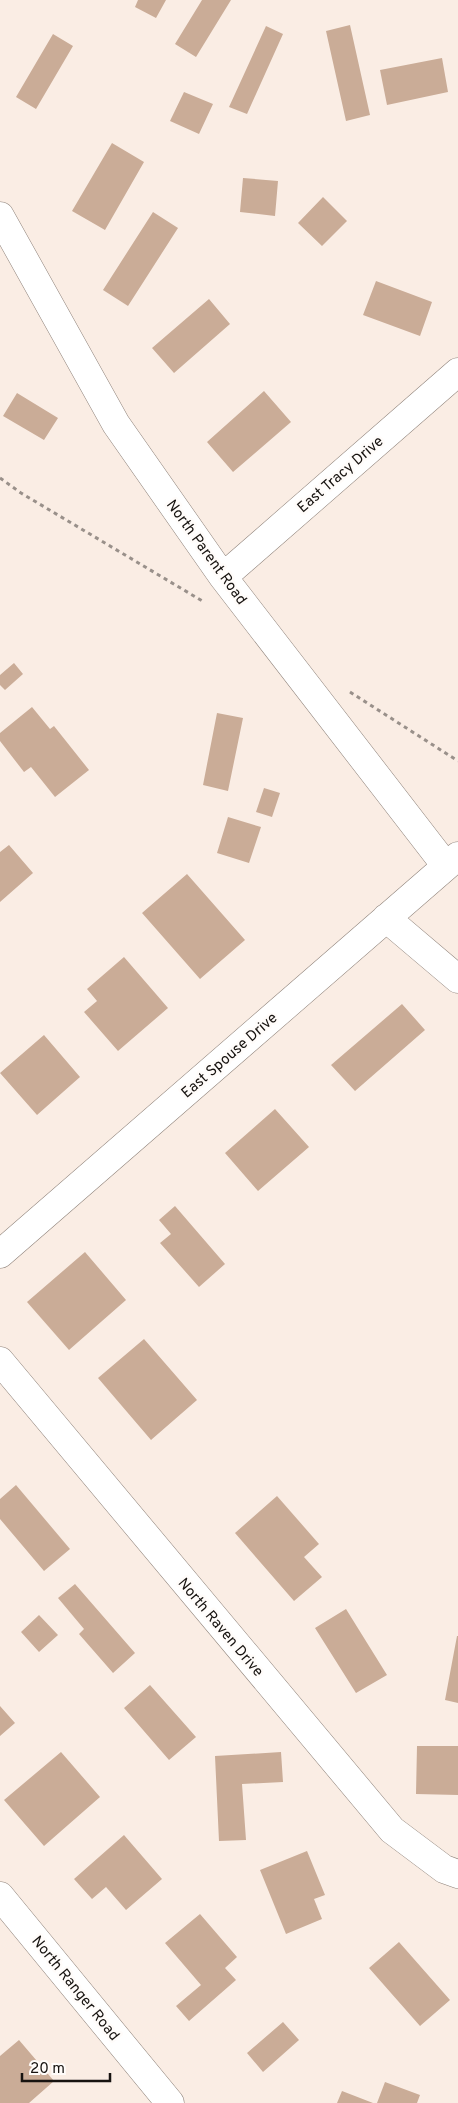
<svg xmlns="http://www.w3.org/2000/svg" width="458" height="2103" font-family="Overpass,sans-serif">
  <rect width="100%" height="100%" fill="#faede4"/>
  <path fill="#caac97" d="M138,0H166L156,18L135,7Z
    M202,0H231L196,57L175,44Z
    M350,25L370,115L346,121L326,31Z
    M266,26L283,34L247,114L229,107Z
    M53,34L73,46L36,109L16,97Z
    M442,58L448,92L387,105L380,70Z
    M184,92L213,104L199,134L170,121Z
    M112,143L144,162L105,230L72,211Z
    M243,178L278,181L275,216L240,212Z
    M323,197L347,221L322,246L298,223Z
    M153,212L178,228L128,306L103,290Z
    M376,281L432,302L420,336L363,315Z
    M209,299L230,324L174,373L152,348Z
    M264,391L291,422L233,472L207,442Z
    M17,393L58,418L44,440L3,416Z
    M14,663L23,674L5,690L0,685V675Z
    M32,707L50,729L54,726L89,770L55,797L31,767L24,772L0,741V733Z
    M217,713L243,718L228,791L203,785Z
    M264,788L280,793L272,817L256,812Z
    M228,817L261,827L249,863L217,853Z
    M9,845L33,873L0,902V852Z
    M187,874L245,940L200,979L142,913Z
    M124,957L168,1008L118,1051L84,1012L97,1001L87,989Z
    M402,1004L425,1030L355,1091L331,1065Z
    M44,1035L80,1077L37,1115L0,1073Z
    M275,1109L309,1147L258,1191L225,1153Z
    M175,1206L225,1264L199,1287L160,1243L171,1234L159,1220Z
    M85,1252L126,1300L69,1350L27,1302Z
    M144,1339L197,1400L151,1440L98,1378Z
    M16,1485L70,1549L44,1571L0,1519V1499Z
    M277,1496L319,1544L304,1557L322,1577L294,1601L235,1533Z
    M75,1584L135,1653L113,1673L79,1634L84,1629L58,1598Z
    M346,1609L387,1675L356,1693L315,1628Z
    M39,1615L58,1635L39,1652L21,1632Z
    M457,1636H458V1703L445,1700Z
    M150,1685L196,1737L169,1760L124,1708Z
    M0,1706L15,1723L0,1736Z
    M417,1746H458V1795L416,1794Z
    M61,1752L100,1797L44,1846L4,1800Z
    M281,1752L283,1782L242,1784L246,1840L219,1841L215,1756Z
    M124,1835L162,1879L126,1910L106,1887L92,1899L74,1879Z
    M307,1851L325,1895L314,1899L322,1919L286,1934L260,1870Z
    M200,1914L237,1957L225,1968L236,1980L189,2021L176,2006L201,1985L165,1943Z
    M399,1942L450,2000L420,2026L369,1968Z
    M283,2022L299,2040L263,2072L247,2053Z
    M19,2040L54,2081L29,2103H0V2056Z
    M385,2082L420,2095L417,2103H377Z
    M342,2091L373,2103H337Z"/>
  <g fill="none" stroke-linecap="round" stroke-linejoin="round">
    <defs>
      <path id="minor" d="M0,216L116,424L223,577L446,866
        M223,577L458,372
        M386,918L458,979
        M0,1254L458,856
        M0,1361L392,1830L444,1869L458,1874
        M0,1896L170,2103"/>
    </defs>
    <use href="#minor" stroke="#8f837b" stroke-width="29"/>
    <path stroke="#99908a" stroke-width="3" stroke-dasharray="4 4" stroke-linecap="butt" d="M0,478L21,493L204,602
      M350,692L458,761"/>
    <use href="#minor" stroke="#fff" stroke-width="28"/>
  </g>
  <g text-anchor="middle" stroke-width="5" stroke-linejoin="round" paint-order="stroke">
    <g font-size="15" fill="#171310" stroke="#fffcfa">
      <text transform="translate(340 474) rotate(-41)" y="5">East Tracy Drive</text>
      <text transform="translate(207 552) rotate(54)" y="5">North Parent Road</text>
      <text transform="translate(229 1055) rotate(-41)" y="5">East Spouse Drive</text>
      <text transform="translate(221 1627) rotate(50)" y="5">North Raven Drive</text>
      <text transform="translate(76 1988) rotate(51)" y="5">North Ranger Road</text>
    </g>
  </g>
  <path d="M22 2073v8h88v-8" fill="none" stroke="#171310" stroke-width="2.5"/>
  <text x="30" y="2073" font-size="15" fill="#171310" stroke="#fffcfa" stroke-width="4" paint-order="stroke">20 m</text>
</svg>
